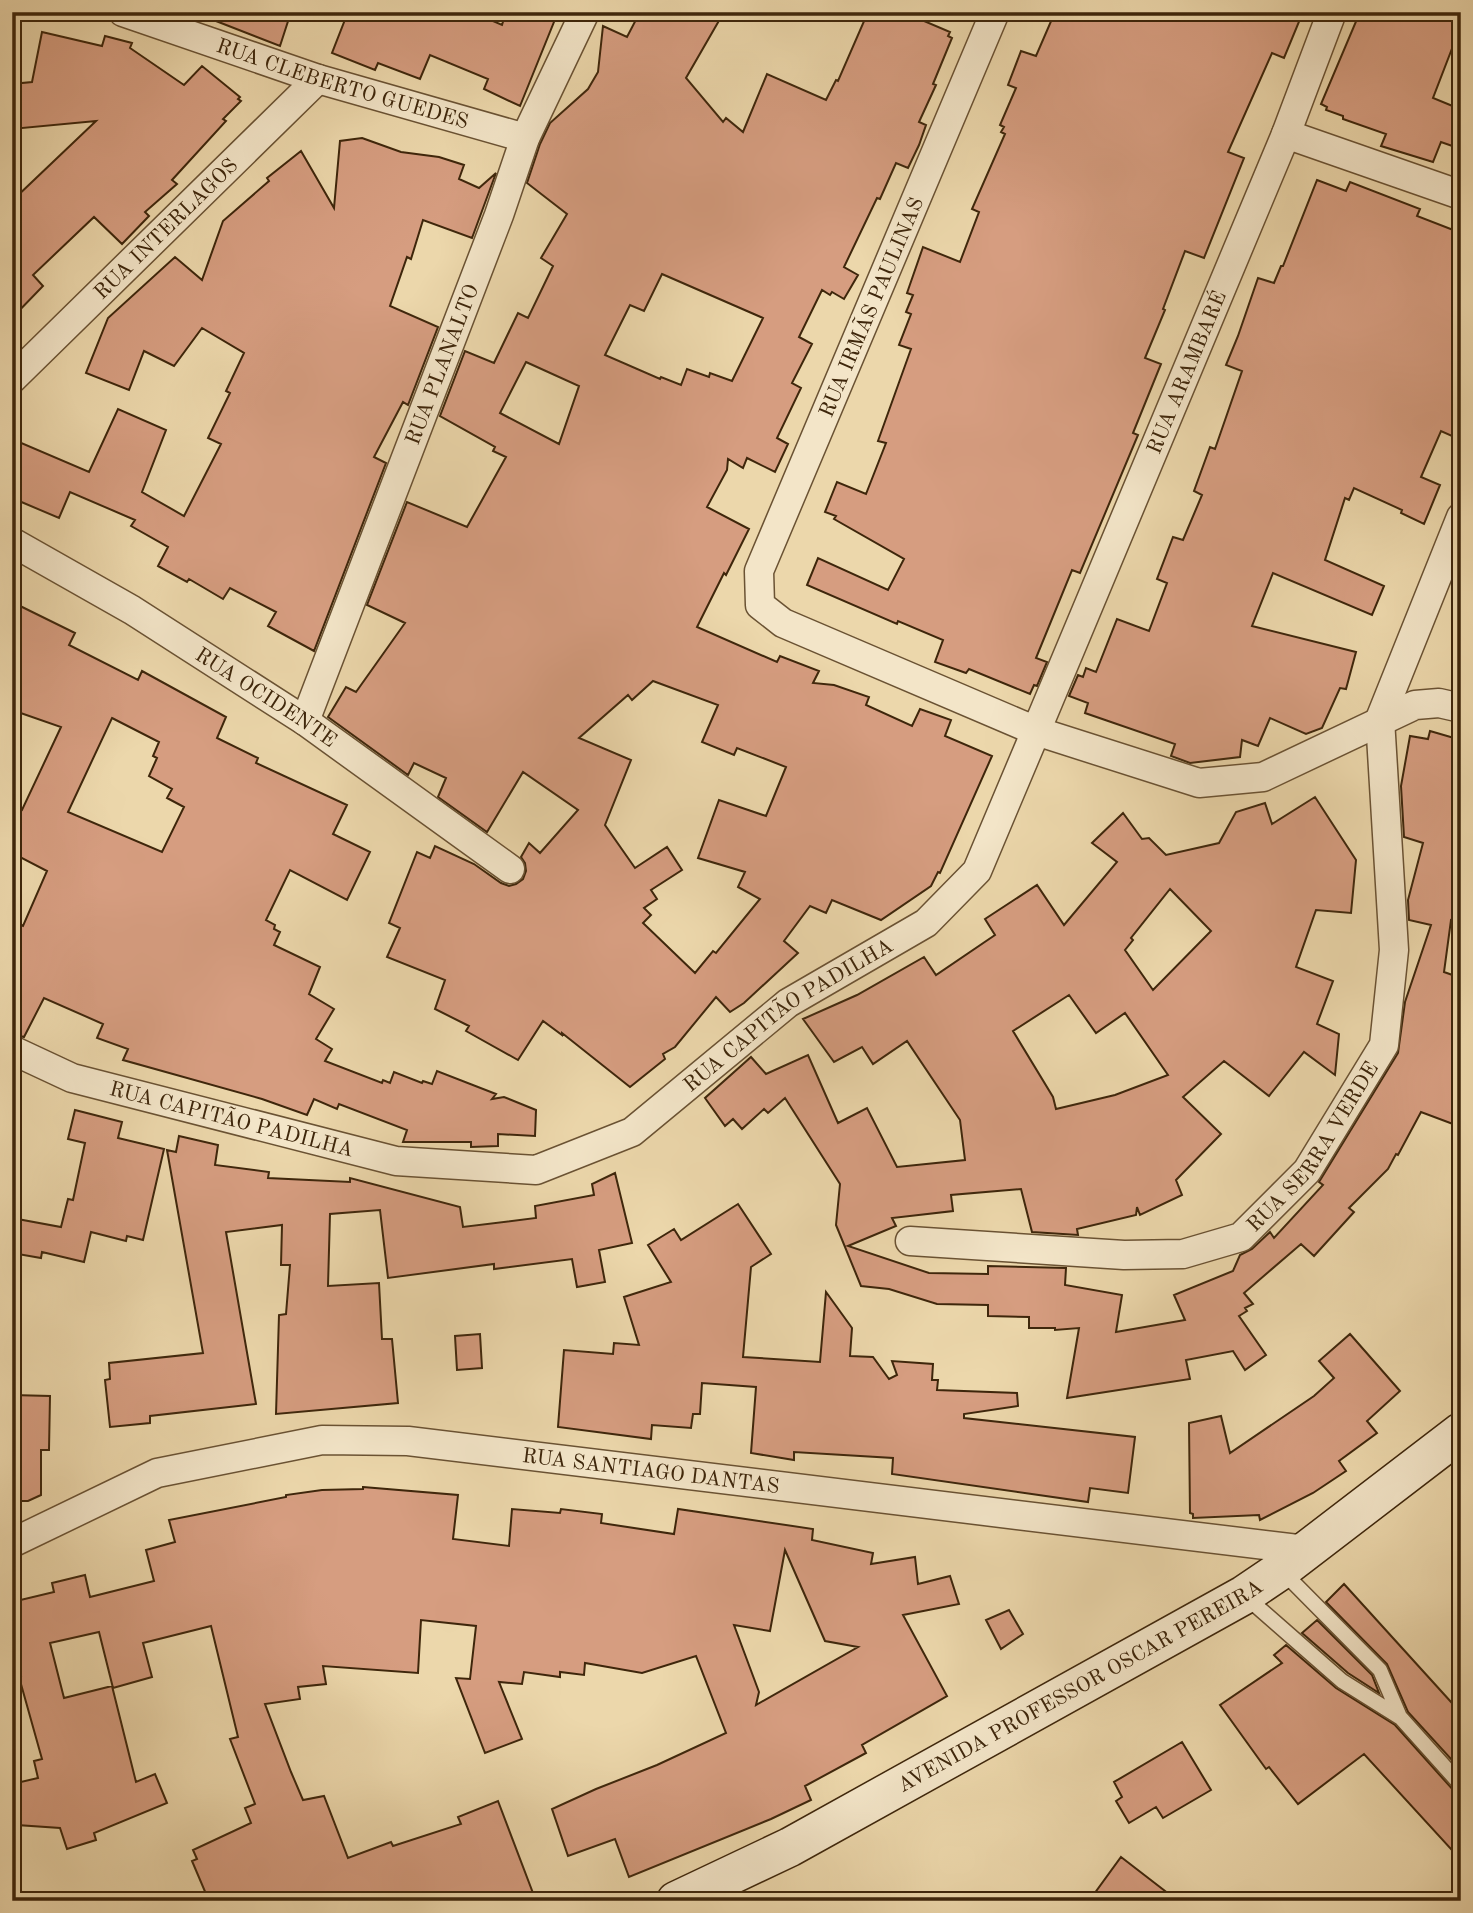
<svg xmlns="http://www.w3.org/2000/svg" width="1473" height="1913" font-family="'Old Standard TT',serif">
  <rect width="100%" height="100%" fill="#ecd7ab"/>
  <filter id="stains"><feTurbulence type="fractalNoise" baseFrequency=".00286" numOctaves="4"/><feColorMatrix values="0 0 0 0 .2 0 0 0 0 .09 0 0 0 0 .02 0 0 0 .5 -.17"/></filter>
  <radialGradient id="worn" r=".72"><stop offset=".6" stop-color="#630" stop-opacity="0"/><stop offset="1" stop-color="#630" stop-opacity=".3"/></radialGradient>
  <path fill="#d69d80" stroke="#3e260b" stroke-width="2" fill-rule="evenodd" d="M198,12H291L280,46L198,14Z
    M348,12H472L502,25L506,12H558L520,106L484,89L488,79L430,55L420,79L378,63L375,70L332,53Z
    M640,12H724L686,78L723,122L726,118L743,132L767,74L826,100L836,80L838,81L868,12H903L950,32L948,36L952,38L933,84L936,85L919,122L926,125L919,145L908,168L896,163L880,199L877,198L844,267L858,275L844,299L832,292L830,295L822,290L799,337L812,344L792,383L801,388L777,438L788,444L775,472L747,458L743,468L728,459L727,470L707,507L749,529L726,575L724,573L697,627L777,662L780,656L819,671L813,683L834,685L869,697L866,705L912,726L920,709L951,720L945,736L992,756L940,873L938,872L931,886L881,920L832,900L826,913L810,906L784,941L798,953L744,1003L730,1012L716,997L675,1047L663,1054L665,1059L630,1087L562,1033V1035L543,1021L518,1060L466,1031L469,1026L435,1009L445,980L387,957L400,928L389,923L417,852L430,858L435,846L474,864L501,883L509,886L516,884L523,879L526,871L525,863L521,857L529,843L540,853L578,810L523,772L487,832L438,797L446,778L414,763L408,775L328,717L346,687L356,692L405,623L367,605L407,502L467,527L506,457L493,451L495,447L440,416L465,351L494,363L518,313L528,318L553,266L541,258L567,214L527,183L540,144L550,123L588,89L598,72L603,26L627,37ZM662,274L763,318L732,381L710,373L709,377L687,369L681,385L661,377L660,379L605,355L630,305L644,311ZM526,362L579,386L559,444L500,413ZM653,681L718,705L702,742L734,755L737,748L786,767L766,816L719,800L698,858L745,872L738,887L760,899L716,953L713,951L695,973L643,923L651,915L644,908L657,899L651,890L682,870L667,847L635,868L605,825L631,760L579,738L628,695L632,700Z
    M1055,12H1303L1284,58L1272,53L1228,152L1244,158L1204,258L1185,251L1163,309L1165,310L1145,358L1161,364L1133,433L1138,435L1080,573L1072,570L1036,658L1047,662L1037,686L1034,685L1030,694L969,669L966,673L935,662L943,640L898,621L897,624L807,585L818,558L888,590L904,559L834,519L836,516L825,512L837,482L866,494L886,443L878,441L911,349L899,345L911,314L906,312L913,295L907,293L923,247L960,262L979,212L972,209L1005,134L1001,132L1004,127L1000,125L1016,88L1008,85L1021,51L1036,56Z
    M1360,12H1461V49L1453,46L1433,98L1455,107V110L1461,112V149L1441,142L1433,162L1381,146L1386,134L1343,119V116L1326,110L1327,107L1321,104Z
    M42,32L102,46L105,36L132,43L130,48L184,85L202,66L240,97L238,99L241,101L223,119L226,121L172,180L177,184L145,212L149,216L122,244L94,217L33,275L43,286L12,318V201L96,121L12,129V84L32,82Z
    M362,138L401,152L439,157L464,165L459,179L479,188L496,173L472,238L423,220L411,259L407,257L390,306L438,327L408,405L403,402L374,457L386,463L314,651L268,626L276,612L230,588L223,599L189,579L187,582L158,566L168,547L131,526L135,520L70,492L59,518L12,498V439L89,472L118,409L166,430L142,492L184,516L221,444L208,438L230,393L226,391L244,353L202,328L174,366L144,351L129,390L86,373L108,318L175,257L202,280L223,221L269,181L267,178L301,151L334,208L340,141Z
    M1317,180L1346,191L1350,182L1420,209L1417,216L1461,233V440L1441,431L1421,477L1440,485L1424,524L1401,513L1402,510L1354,488L1349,500L1345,498L1325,560L1384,586L1372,615L1273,573L1252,626L1356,652L1346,689L1340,688L1322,728L1306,734L1270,718L1258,746L1242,740L1240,757L1190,763L1171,756L1175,744L1085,713L1088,703L1069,696L1078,675L1083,677L1086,668L1096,672L1117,619L1149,631L1167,583L1157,579L1173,537L1183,540L1202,495L1194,491L1210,447L1215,449L1242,371L1226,365L1238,336L1258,278L1274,283L1281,266H1283Z
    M12,602L75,633L69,645L138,680L142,671L226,717L217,738L258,758L256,763L347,805L333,834L370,852L347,900L290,870L266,920L275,925L274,929L280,932L274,945L320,967L309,994L334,1009L316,1039L332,1049L325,1061L382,1083L383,1080L390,1083L394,1072L422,1083L423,1081L432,1084L437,1071L496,1094L492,1099L504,1097L536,1110L535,1136L498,1134V1146L471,1147V1142H403L407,1130L339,1104L337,1109L314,1099L307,1115L262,1099L123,1060L128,1049L97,1038L103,1024L44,998L24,1037L12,1034V921L23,926L47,871L12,853V805L22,810L61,727L12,710ZM112,718L159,742L153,756L157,758L149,776L172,789L167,798L184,807L162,852L68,812Z
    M1430,731L1461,740V923L1451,920L1444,972L1461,978V1127L1421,1112L1398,1155L1396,1154L1388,1169L1349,1208L1354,1212L1314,1256L1301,1244L1244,1293L1253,1304L1245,1308L1247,1311L1239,1316L1266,1355L1245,1370L1233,1351L1186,1360L1190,1379L1067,1398L1079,1328L1055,1330V1328H1029V1317L988,1316V1305L937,1304L889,1289L861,1286L836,1225L840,1184L785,1098L768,1113L764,1109L742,1129L733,1119L725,1126L705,1098L751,1057L766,1074L808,1055L838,1123L867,1108L897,1167L965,1160L960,1120L907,1041L873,1064L862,1047L834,1062L803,1019L857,995L924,957L936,975L995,935L985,919L1037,885L1064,925L1117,862L1092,843L1123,813L1142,839L1149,838L1166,855L1219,843L1236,812L1265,803L1272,824L1315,797L1356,860L1351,913L1316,910L1296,967L1333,981L1317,1024L1339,1034L1335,1075L1304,1052L1269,1096L1224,1061L1183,1097L1221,1134L1176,1180L1182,1195L1140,1215L1137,1207L1136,1215L1077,1229L1078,1235L1032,1232L1021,1189L951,1195L953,1211L892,1218L896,1226L848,1246L929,1273L988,1274V1266L1066,1268L1065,1285L1122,1295L1116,1332L1185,1320L1174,1295L1233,1271L1240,1255L1252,1249L1270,1232L1274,1238L1323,1185L1319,1182L1398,1053L1405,1002L1431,925L1409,920L1408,900L1423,843L1404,837L1401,786L1410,736L1428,739ZM1170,889L1211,931L1153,990L1125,950L1133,940L1131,938ZM1069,995L1096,1033L1125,1013L1168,1075L1115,1095L1056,1109L1053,1097L1013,1031Z
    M75,1110L122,1122L118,1138L164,1149L143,1240L127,1236L126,1241L91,1232L84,1262L42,1252L41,1258L12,1253V1218L61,1227L68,1199L73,1200L85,1143L68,1139Z
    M179,1136L218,1145L215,1165L269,1172L268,1178L350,1182V1178L460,1207L463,1227L536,1218L535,1206L594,1195L592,1184L615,1173L632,1243L599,1250L605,1282L577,1287L572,1259L494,1269V1264L388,1278L380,1210L330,1214L328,1286L379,1283L382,1339H392L398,1403L276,1414L279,1315L286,1314L290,1265H281L282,1225L226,1232L256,1404L150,1416V1423L110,1427L105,1380L110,1379L109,1363L203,1353L167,1150L176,1152Z
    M738,1204L771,1254L751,1267L743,1357L820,1362L826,1292L852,1328L850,1356L873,1357L889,1379L897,1375L892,1361L933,1364L932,1380H938L937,1390L1017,1393L1018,1406L964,1414V1418L1135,1437L1128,1493L1090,1488L1088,1502L892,1474L893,1458L794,1452V1460L751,1453L756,1387L702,1383L700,1414H693L691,1428L652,1425L651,1439L558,1427L564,1350L613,1354L614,1343L639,1345L624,1297L671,1282L648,1245L674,1229L681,1240Z
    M480,1334L482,1368L457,1370L455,1336Z
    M1350,1334L1400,1391L1367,1421L1377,1433L1339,1461L1346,1471L1313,1493L1260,1520L1259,1515L1193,1518V1514L1190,1513L1189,1423L1221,1416L1230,1453L1314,1396L1334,1378L1319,1361Z
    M12,1395L50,1396L49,1450H41V1495L28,1501H12Z
    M363,1487L458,1495L453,1539L509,1546L512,1509L560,1513L561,1509L602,1514L601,1523L674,1534L678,1509L813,1529L812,1540L873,1553L871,1564L915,1557L918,1584L950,1576L959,1604L903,1615L947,1696L862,1745L866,1753L805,1786L811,1800L771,1819L629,1877L615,1839L568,1856L552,1809L596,1789L657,1765L726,1733L696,1656L642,1673L585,1663L584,1675L560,1672V1677L524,1672L522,1684L499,1682L522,1739L485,1753L456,1678L470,1679L476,1626L421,1620L418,1673L323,1666L326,1684L298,1687L300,1699L265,1704L291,1772L303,1800L324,1796L348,1858L391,1842L393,1846L461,1824L458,1817L498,1801L536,1901H209L192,1861L197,1859L193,1850L251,1823L245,1808L255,1804L230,1739L238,1737L211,1626L143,1643L152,1677L113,1688L99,1632L50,1643L64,1698L112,1686L136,1782L155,1774L167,1803L94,1833L96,1840L67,1849L60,1828L17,1825L15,1818H12V1784L38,1778L34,1761L42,1759L19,1677L21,1676L12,1640V1602L54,1592L52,1583L85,1575L90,1597L154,1581L146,1550L175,1542L169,1520L286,1497V1495L322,1490L363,1489ZM785,1550L825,1641L858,1647L756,1705L759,1692L734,1625L770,1631Z
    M1344,1584L1461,1713V1770L1408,1712L1387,1664L1326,1602Z
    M1009,1610L1023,1634L1001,1649L986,1620Z
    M1317,1620L1372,1675L1379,1693L1348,1673L1302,1633Z
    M1286,1645L1336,1688L1395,1725L1454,1791L1461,1794V1860L1364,1754L1298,1804L1269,1767L1266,1769L1220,1705L1282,1663L1274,1655Z
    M1182,1742L1211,1790L1163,1818L1156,1807L1129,1823L1116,1801L1122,1797L1114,1782Z
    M1121,1857L1178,1901H1089Z"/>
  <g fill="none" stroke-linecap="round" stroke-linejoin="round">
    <defs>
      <path id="service" d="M1283,1572L1380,1670L1400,1717
        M1245,1596L1342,1681L1401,1718L1461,1785"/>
      <g id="minor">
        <path id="s1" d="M123,12L318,79L525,138"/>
        <path id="s2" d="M995,12L759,571L760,605L783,623L1036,731L1286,134L1332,12"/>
        <path d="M1286,134L1461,195"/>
        <path id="s3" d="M12,379L318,79"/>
        <path id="s4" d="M12,542L132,610L305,721L510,869"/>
        <path id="s5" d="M305,721L499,215L525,138L585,12"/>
        <path id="s6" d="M12,1050L72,1078L396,1161L536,1170L632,1132L788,1003L926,923L977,871L1036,731L1199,783L1263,777L1415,705L1439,703L1461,708"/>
        <path id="s7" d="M910,1241L1124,1255L1183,1254L1241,1237L1307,1171L1384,1045L1394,950L1380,719L1461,517"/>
        <path id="s8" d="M12,1543L157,1473L322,1440L408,1441L1306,1550"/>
      </g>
      <g id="secondary">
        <path id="s9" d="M676,1901L790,1847L1244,1595L1281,1570L1461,1432"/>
      </g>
    </defs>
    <use href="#service" stroke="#6a5233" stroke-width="17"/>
    <use href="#minor" stroke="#6a5233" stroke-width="31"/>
    <use href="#secondary" stroke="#3e260b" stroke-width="41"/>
    <use href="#service" stroke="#f3e5c8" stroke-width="14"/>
    <use href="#minor" stroke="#f3e5c8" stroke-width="28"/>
    <use href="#secondary" stroke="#f3e5c8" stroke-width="38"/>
  </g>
  <g text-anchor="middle" stroke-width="5" stroke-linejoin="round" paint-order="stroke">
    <g font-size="21" fill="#3e260b" stroke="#f3e5c8">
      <text dy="7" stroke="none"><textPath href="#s1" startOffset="231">RUA CLEBERTO GUEDES</textPath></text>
      <text dy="7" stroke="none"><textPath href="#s3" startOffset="215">RUA INTERLAGOS</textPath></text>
      <text transform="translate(871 307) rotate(-67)" y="7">RUA IRMÃS PAULINAS</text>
      <text dy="7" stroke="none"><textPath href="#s5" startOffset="382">RUA PLANALTO</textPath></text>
      <text dy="7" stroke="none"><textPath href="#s2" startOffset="1334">RUA ARAMBARÉ</textPath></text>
      <text dy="7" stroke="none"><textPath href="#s4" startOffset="298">RUA OCIDENTE</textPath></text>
      <text dy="7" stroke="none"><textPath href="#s6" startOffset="840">RUA CAPITÃO PADILHA</textPath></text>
      <text dy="7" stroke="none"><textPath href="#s6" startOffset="231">RUA CAPITÃO PADILHA</textPath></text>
      <text dy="7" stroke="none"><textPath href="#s7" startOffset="450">RUA SERRA VERDE</textPath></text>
      <text dy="7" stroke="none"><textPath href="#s8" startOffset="660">RUA SANTIAGO DANTAS</textPath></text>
      <text dy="7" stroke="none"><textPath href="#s9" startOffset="458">AVENIDA PROFESSOR OSCAR PEREIRA</textPath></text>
    </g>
  </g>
  <rect width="1473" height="1913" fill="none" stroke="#ecd7ab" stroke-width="42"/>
  <rect x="14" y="14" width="1445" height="1885" fill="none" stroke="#3e260b" stroke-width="3.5"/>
  <rect x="21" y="21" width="1431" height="1871" fill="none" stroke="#3e260b" stroke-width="2"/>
  <rect width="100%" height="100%" filter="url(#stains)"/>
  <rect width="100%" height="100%" fill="url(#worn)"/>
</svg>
